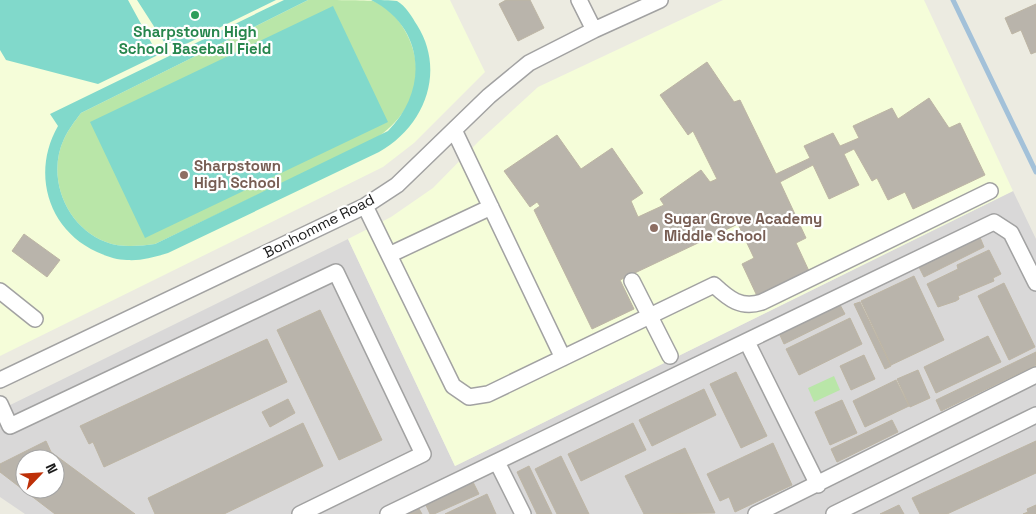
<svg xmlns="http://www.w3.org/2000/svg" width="1036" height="514" font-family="'Space Grotesk',sans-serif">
  <rect width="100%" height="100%" fill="#ecebe1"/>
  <path fill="#d9d8d8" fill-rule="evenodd" d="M1013,191L1036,239V514H25L0,497V410L348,239L455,466ZM25,459H55V489H25Z"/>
  <path fill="#f5fdd9" d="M0,0H450L485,72L414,143L383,167L0,356Z
    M723,0H924L1013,191L455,466L348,239L391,217L433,188L479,141L538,87Z"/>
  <path fill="#b9e6a8" d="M308,0C323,0 361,0 373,1C386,6 397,17 404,29C429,71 414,115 373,140L155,244C139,246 121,248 106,242C66,227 46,177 64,139C68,130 75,121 81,113Z
    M834,376L840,390L814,402L808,388Z"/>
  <path fill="#81d9cb" d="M0,0H128L158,55L98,84L6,60L0,50Z
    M137,0H276L184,45L164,42Z
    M284,0H308L81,113C75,121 68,130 64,139C46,177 66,227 106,242C121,248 139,246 155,244L388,131C429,90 425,27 371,0C378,0 391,0 397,1C406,6 412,17 417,25C446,71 425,126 379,152L168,253C155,257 141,261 127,260C116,260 106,256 97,252C48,230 31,173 58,126L50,114Z
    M333,6L388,122L145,238L90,122Z"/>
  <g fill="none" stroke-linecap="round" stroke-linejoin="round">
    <path stroke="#a3c1d9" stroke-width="5" d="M953,0L1036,172"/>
  </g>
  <path fill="#b9b4ab" stroke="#bdb5a4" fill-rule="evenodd" d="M506,0H530L544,28L518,41L499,4Z
    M1036,4V52L1031,54L1021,30L1012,34L1005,18Z
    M707,62L734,102L740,100L776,174L810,158L804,146L833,133L840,146L859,138L853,126L892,108L898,119L929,98L949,128L960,123L985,175L913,209L905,192L888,200L877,178L872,181L854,149L844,154L859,185L829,199L813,165L780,182L806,238L796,243L809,271L757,296L742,264L754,258L738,224L620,280L634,309L592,329L534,210L540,206L537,202L530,207L504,171L557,135L581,169L612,148L643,193L631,201L638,217L664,205L660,199L701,170L710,182L717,179L693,131L688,135L660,95Z
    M24,234L60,260L47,277L12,251Z
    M979,235L984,247L924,277L918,265Z
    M989,250L1001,274L993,278L994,281L958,296L959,299L956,301L938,307L927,284L958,269L957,265Z
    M914,276L944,340L891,365L861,301Z
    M1004,283L1035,347L1009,360L978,296Z
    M860,302L891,366L885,369L854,304Z
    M839,303L845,314L784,344L779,333Z
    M320,310L382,440L339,460L277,330Z
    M850,318L862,344L799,375L786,349Z
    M988,336L1001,362L936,393L924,367Z
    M267,339L287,382L104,467L93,442L89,444L80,426Z
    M1036,352V365L941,411L936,400Z
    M864,355L875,379L851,390L840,366Z
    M918,370L930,398L910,407L897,379Z
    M736,372L767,436L741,448L710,384Z
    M896,380L909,406L865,427L853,401Z
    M704,389L716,415L652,446L639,420Z
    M288,399L295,413L270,427L262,412Z
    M842,400L857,433L830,445L815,412Z
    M892,420L898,432L837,462L831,449Z
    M303,423L323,466L224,514H155L148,498Z
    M633,423L646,450L581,481L568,454Z
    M46,441L51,452L135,514H55L0,472V464ZM25,459H55V489H25Z
    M1036,441V473L947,514H920L912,498Z
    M773,443L792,485L735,512L729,497L720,501L707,474Z
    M685,448L715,513L644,514L625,476Z
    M561,456L589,514H557L535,469Z
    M529,466L552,514H537L517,472Z
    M473,482L479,494L434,514H430L425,503Z
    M487,494L496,514H445Z
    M899,505L904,514H880Z
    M1036,505V514H1023L1028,512L1027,509Z
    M418,507L422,514H409L408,512Z"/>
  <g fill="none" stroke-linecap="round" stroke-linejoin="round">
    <defs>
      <path id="minor" d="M579,0L594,30
        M454,130L563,358
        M365,206L453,386L469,397L488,394L714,285C729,299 741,309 762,302L990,191
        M389,255L491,207
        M632,281L670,356
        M0,291L35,319
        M747,342L818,485
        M0,380L365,206L397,185L489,96L529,63L594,30L660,0
        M0,404L10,426L336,272L423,454L300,514
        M497,462L523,514
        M388,514L994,222L1011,233L1036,283
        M756,514L1036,375
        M834,514L1036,415"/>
    </defs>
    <use href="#minor" stroke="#a2a2a2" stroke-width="18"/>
    <use href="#minor" stroke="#fff" stroke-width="15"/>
  </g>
  <circle fill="#2e9e5b" stroke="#fff" stroke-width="2" cx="195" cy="15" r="5"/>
  <g fill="#8d6e63" stroke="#fff" stroke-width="2">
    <circle cx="184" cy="175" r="5"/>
    <circle cx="654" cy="228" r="5"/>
  </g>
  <g text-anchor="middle" stroke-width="4.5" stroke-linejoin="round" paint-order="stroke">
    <g font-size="15" font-weight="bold" fill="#27864d" stroke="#fff">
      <text x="195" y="37">Sharpstown High<tspan x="195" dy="17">School Baseball Field</tspan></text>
    </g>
    <g font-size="15" font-weight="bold" fill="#785e54" stroke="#fff" text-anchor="start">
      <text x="194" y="171">Sharpstown<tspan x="194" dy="17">High School</tspan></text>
      <text x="664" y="224">Sugar Grove Academy<tspan x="664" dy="17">Middle School</tspan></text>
    </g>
    <g font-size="15" fill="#1b1b1b" stroke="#fff">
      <text transform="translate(319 226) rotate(-27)" y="5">Bonhomme Road</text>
    </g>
  </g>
  <g transform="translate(40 474) rotate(65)"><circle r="24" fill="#ffffff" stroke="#a4a4a4"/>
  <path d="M0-4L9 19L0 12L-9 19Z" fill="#be3008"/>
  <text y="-8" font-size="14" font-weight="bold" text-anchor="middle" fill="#1b1b1b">N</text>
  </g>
</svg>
